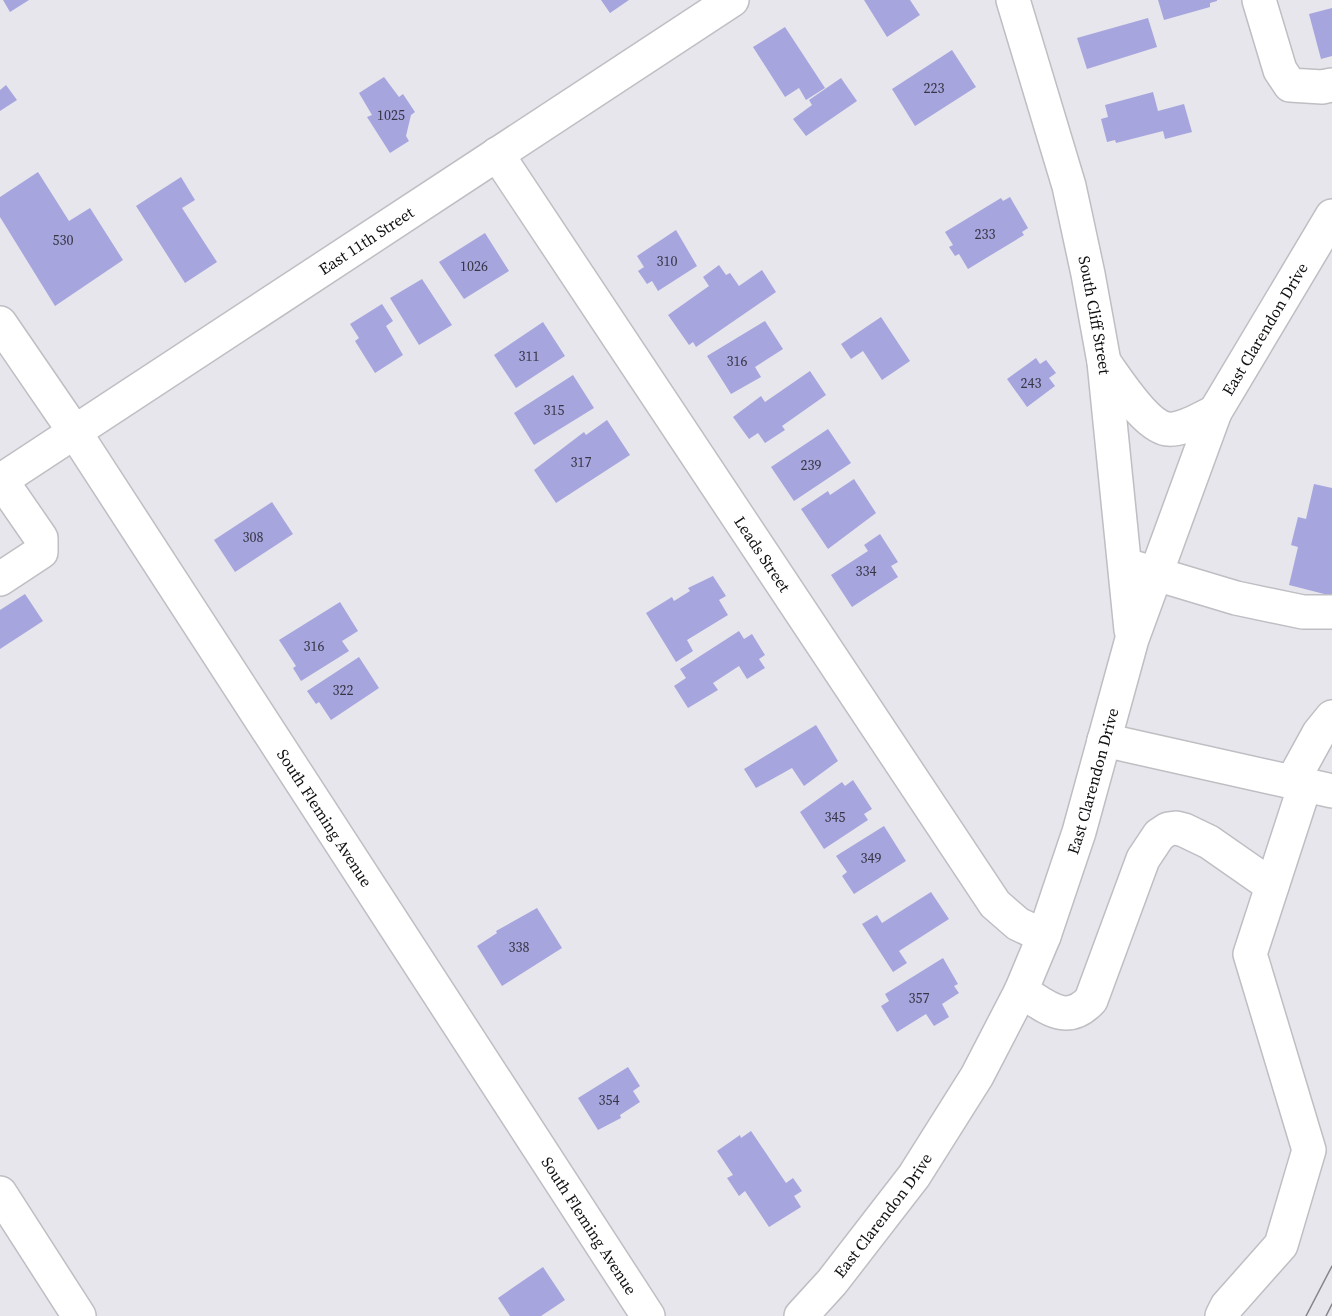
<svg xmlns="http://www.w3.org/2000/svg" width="1332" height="1316" font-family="'Source Serif 4',serif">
  <rect width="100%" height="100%" fill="#e6e6ec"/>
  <path fill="#a7a5de" d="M3,0H29L10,12Z
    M601,0H629L610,13Z
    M864,0H910L920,15L887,37Z
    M1158,0H1217V1L1210,3V7L1164,20Z
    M1332,8V56L1321,59L1309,14Z
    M1148,18L1157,47L1087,69L1077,38Z
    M785,27L825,88L806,100L799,88L785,97L753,47Z
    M952,50L976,87L915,126L892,89Z
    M384,77L399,97L403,94L415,112L411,115L406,136L409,141L390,153L367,117L372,115L359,93Z
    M841,78L857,101L806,136L793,119L812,105L809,100Z
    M6,85L17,100L0,111V90Z
    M1153,92L1158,111L1184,104L1192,132L1165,139L1163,131L1116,143L1115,140L1107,142L1101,119L1108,117L1105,105Z
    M38,172L69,221L90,208L123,260L55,306L0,217V197Z
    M181,177L195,200L182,208L217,262L185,283L136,206Z
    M1010,197L1028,228L1022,232L1024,235L968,269L959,254L955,256L949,247L953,245L945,232L1001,198L1003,201Z
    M676,230L697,266L658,291L652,281L647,284L638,271L644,267L637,256Z
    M485,233L509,271L464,299L439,262Z
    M719,265L726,275L730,273L739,286L762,270L776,292L696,347L693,342L689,345L668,315L709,286L703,277Z
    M422,279L452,325L419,345L390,298Z
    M382,304L393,321L386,326L403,355L375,373L355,341L359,338L350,324Z
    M881,317L910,361L882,380L863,351L851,359L841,344Z
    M765,321L783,349L755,367L761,377L731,394L707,356Z
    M543,322L565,356L516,388L494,355Z
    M1036,358L1040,364L1046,360L1056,373L1049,378L1055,386L1027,407L1007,379Z
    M810,371L826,395L782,426L785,430L765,443L758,433L749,439L733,417L761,396L765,402Z
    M573,375L594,408L534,445L514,413Z
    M607,420L630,455L556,503L534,470L584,432L586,435Z
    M828,429L851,463L794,501L771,467Z
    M854,479L876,513L828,549L801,509L828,491L830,495Z
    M1314,484L1332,488V596L1289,585L1298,547L1291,545L1298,517L1306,519Z
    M272,502L293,534L235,572L214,540Z
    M880,534L898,562L891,566L898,577L852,607L831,575L868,551L864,545Z
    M713,576L726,596L719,600L728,615L687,640L693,651L676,662L646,613L672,597L674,601L690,591L688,588Z
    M25,594L43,621L0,649V610Z
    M340,602L358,631L342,641L349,651L301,681L293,668L296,666L279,640Z
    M739,631L744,639L752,634L765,655L759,659L765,668L747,679L739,666L713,683L718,690L688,708L674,686L686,678L680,669Z
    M359,657L379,688L331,720L319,702L316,704L307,691Z
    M816,725L838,761L804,786L792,768L756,788L744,769Z
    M853,780L872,809L864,814L868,820L824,849L800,812L842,782L845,786Z
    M884,826L906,861L854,894L842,876L847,872L836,856Z
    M931,892L949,919L899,951L907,963L893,972L862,924L877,915L882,923Z
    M537,908L562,948L502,986L477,946L497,933L496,931Z
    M943,958L958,984L954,986L959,993L942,1004L949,1017L934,1026L926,1014L897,1032L881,1006L889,1001L885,994Z
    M628,1067L640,1086L633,1091L640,1102L620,1115L621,1118L598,1130L578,1098Z
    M751,1131L786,1183L793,1178L802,1191L794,1196L801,1207L769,1227L745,1191L739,1196L727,1178L733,1175L717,1151L740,1135L741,1138Z
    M543,1267L565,1300L541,1316H510L498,1298Z"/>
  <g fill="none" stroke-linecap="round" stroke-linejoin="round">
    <defs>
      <g id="minor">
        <path id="s1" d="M1013,0L1069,186L1088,274L1104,362L1131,630"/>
        <path d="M1259,0L1280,70L1290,85L1322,87L1332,85"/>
        <path id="s2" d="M497,154L995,904L1018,924L1044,936"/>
        <path id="s3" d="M0,323L74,431L648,1316"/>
        <path d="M1104,362C1117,380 1145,425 1167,429C1183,431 1201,418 1215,412"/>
        <path id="s4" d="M0,481L732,0"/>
        <path d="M1136,568L1236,598L1303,612H1332"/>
        <path d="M0,579L41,552V538L1,480"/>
        <path d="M1104,740L1332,791"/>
        <path d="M1292,782L1319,733L1332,717"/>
        <path d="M1021,991C1046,1006 1066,1027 1091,1000L1143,859L1159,835L1168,829L1176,828L1184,830L1209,842L1272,886"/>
        <path d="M0,1193L79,1316"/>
        <path id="s5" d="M801,1316L832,1282L914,1176L977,1076L1021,991L1044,936L1079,832L1132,639L1215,412L1332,216"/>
        <path d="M1222,1316L1227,1306L1281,1245L1309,1150L1250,954L1305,785"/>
      </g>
    </defs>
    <use href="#minor" stroke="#bebec3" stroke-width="36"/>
    <use href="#minor" stroke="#fff" stroke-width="33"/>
    <path stroke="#858589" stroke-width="1.5" d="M1306,1316L1332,1266
      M1326,1316L1332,1304"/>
  </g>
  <g text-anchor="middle" stroke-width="4.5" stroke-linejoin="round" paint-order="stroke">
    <g font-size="14" fill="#363545">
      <text x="934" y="93">223</text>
      <text x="391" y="120">1025</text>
      <text x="985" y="239">233</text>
      <text x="63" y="245">530</text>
      <text x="667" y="266">310</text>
      <text x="474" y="271">1026</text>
      <text x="529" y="361">311</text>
      <text x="737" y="366">316</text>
      <text x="1031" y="388">243</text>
      <text x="554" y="415">315</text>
      <text x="581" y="467">317</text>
      <text x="811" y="470">239</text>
      <text x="253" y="542">308</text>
      <text x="866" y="576">334</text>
      <text x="314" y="651">316</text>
      <text x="343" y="695">322</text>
      <text x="835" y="822">345</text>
      <text x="871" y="863">349</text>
      <text x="519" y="952">338</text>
      <text x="919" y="1003">357</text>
      <text x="609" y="1105">354</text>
    </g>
    <g font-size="16" fill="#101012" stroke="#f4f4f9">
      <text dy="6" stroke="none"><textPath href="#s4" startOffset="438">East 11th Street</textPath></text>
      <text dy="6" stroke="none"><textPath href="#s1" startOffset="326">South Cliff Street</textPath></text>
      <text dy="6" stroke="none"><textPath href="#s5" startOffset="1102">East Clarendon Drive</textPath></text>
      <text dy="6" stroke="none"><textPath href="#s2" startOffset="480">Leads Street</textPath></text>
      <text dy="6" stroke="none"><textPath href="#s5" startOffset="616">East Clarendon Drive</textPath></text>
      <text dy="6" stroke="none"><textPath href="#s3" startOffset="592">South Fleming Avenue</textPath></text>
      <text dy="6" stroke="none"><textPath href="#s5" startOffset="130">East Clarendon Drive</textPath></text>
      <text dy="6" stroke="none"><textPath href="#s3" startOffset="1078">South Fleming Avenue</textPath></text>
    </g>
  </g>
</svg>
